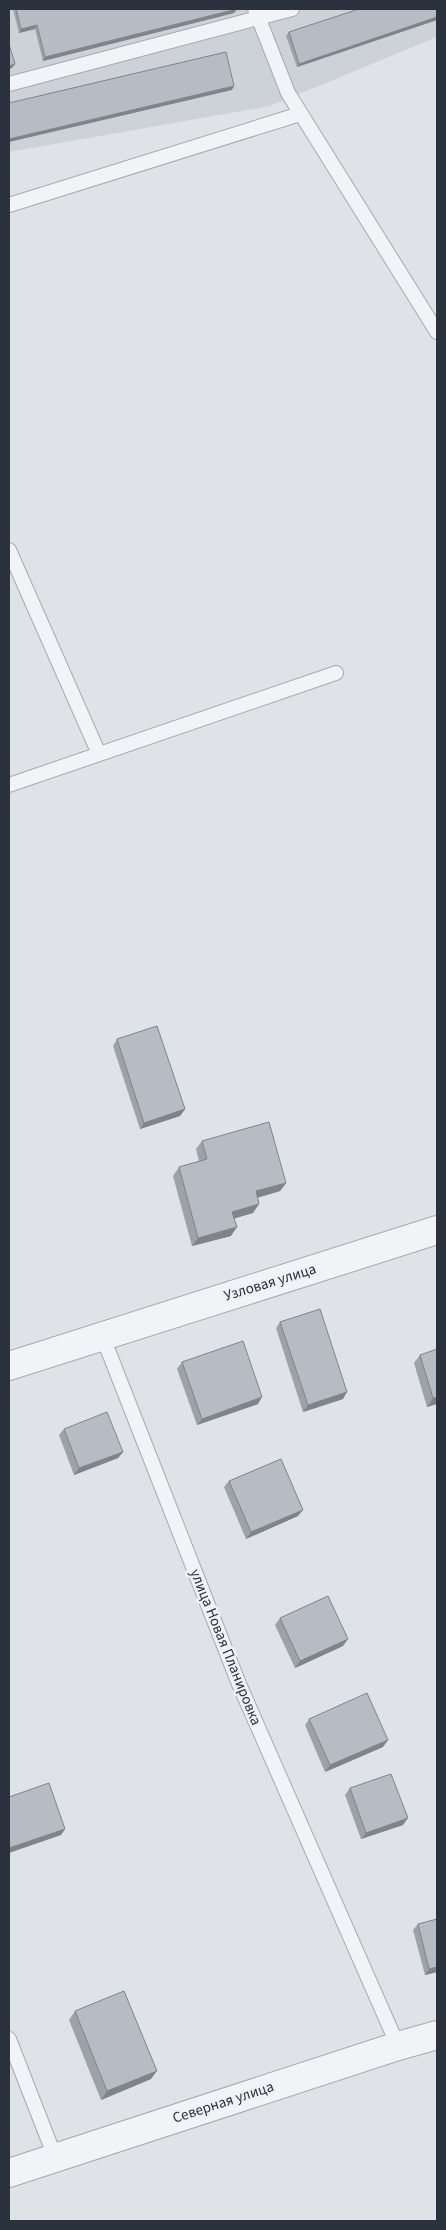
<svg xmlns="http://www.w3.org/2000/svg" width="446" height="2230" font-family="'Source Sans 3',sans-serif">
  <rect width="100%" height="100%" fill="#dfe3e7"/>
  <path fill="#cdd2d9" d="M9,9H437V37L270,106L9,152Z"/>
  <g fill="none" stroke-linecap="round" stroke-linejoin="round">
    <defs>
      <path id="service" d="M255,9L288,93L437,332
        M9,84L292,9
        M9,205L300,114
        M9,550L99,754
        M9,785L336,673
        M102,1335L239,1684L398,2046
        M9,2039L55,2157"/>
      <path id="minor" d="M9,1366L437,1230
        M9,2173L398,2046L437,2035"/>
    </defs>
    <use href="#service" stroke="#a5aab1" stroke-width="16"/>
    <use href="#minor" stroke="#a5aab1" stroke-width="30"/>
    <use href="#service" stroke="#f1f3f6" stroke-width="14"/>
    <use href="#minor" stroke="#f1f3f6" stroke-width="28"/>
  </g>
  <path fill="#9da2a8" d="M13,9H237L234,13L43,61L35,29L19,33Z
    M437,9V20L297,67L286,36L289,32Z
    M117,1039L185,1109L180,1116L140,1129L113,1046Z
    M202,1141L286,1183L280,1191L257,1198L253,1213L234,1218L231,1236L192,1246L173,1176L179,1167L199,1161L196,1149Z
    M280,1322L343,1399L303,1412L276,1328Z
    M420,1355L437,1404L427,1407L414,1363Z
    M182,1362L258,1404L197,1425L177,1369Z
    M64,1429L123,1452L118,1458L74,1475L59,1435Z
    M229,1481L298,1516L246,1539L224,1487Z
    M280,1618L343,1646L295,1668L275,1625Z
    M309,1719L383,1747L325,1772L305,1725Z
    M350,1788L403,1825L361,1839L345,1795Z
    M437,1919V1972L425,1975L413,1930L418,1924Z
    M75,2011L151,2079L101,2100L69,2020Z"/>
  <path fill="#7f8488" d="M237,9L234,13L43,61L45,57Z
    M437,17V20L297,67L299,64Z
    M37,25L35,29L19,33L21,29Z
    M15,64L12,68L9,69V66Z
    M234,86L232,90L9,142V139Z
    M185,1109L180,1116L140,1129L144,1123Z
    M286,1183L280,1191L250,1200L256,1191Z
    M259,1204L253,1213L226,1221L232,1212Z
    M237,1227L231,1236L192,1246L198,1238Z
    M347,1392L343,1399L303,1412L308,1405Z
    M262,1397L258,1404L197,1425L202,1419Z
    M437,1397V1404L427,1407L433,1398Z
    M123,1452L118,1458L74,1475L79,1468Z
    M303,1510L298,1516L246,1539L251,1532Z
    M348,1639L343,1646L295,1668L300,1661Z
    M388,1740L383,1747L325,1772L330,1765Z
    M408,1818L403,1825L361,1839L366,1833Z
    M65,1829L61,1835L9,1853V1848Z
    M437,1967V1972L425,1975L429,1969Z
    M157,2071L151,2079L101,2100L107,2091Z"/>
  <path fill="#b6bcc3" stroke="#7f8488" d="M16,9H237L45,57L37,25L21,29Z
    M359,9H437V17L299,64L289,32Z
    M9,44L15,64L9,66Z
    M226,52L234,86L9,139V103Z
    M157,1026L185,1109L144,1123L117,1039Z
    M269,1122L286,1183L256,1191L259,1204L232,1212L237,1227L198,1238L179,1167L207,1159L202,1141Z
    M320,1309L347,1392L308,1405L280,1322Z
    M243,1341L262,1397L202,1419L182,1362Z
    M437,1349V1397L433,1398L420,1355Z
    M107,1412L123,1452L79,1468L64,1429Z
    M281,1459L303,1510L251,1532L229,1481Z
    M328,1596L348,1639L300,1661L280,1618Z
    M367,1693L388,1740L330,1765L309,1719Z
    M391,1774L408,1818L366,1833L350,1788Z
    M49,1783L65,1829L9,1848V1797Z
    M437,1919V1967L429,1969L418,1924Z
    M124,1991L157,2071L107,2091L75,2011Z"/>
  <g text-anchor="middle" stroke-width="5" stroke-linejoin="round" paint-order="stroke">
    <g font-size="15" fill="#29323d" stroke="#eef1f5">
      <text transform="translate(270 1282) rotate(-17)" y="5">Узловая улица</text>
      <text transform="translate(226 1647) rotate(68)" y="5">улица Новая Планировка</text>
      <text transform="translate(223 2102) rotate(-18)" y="5">Северная улица</text>
    </g>
  </g>
  <rect width="446" height="2230" fill="none" stroke="#29323d" stroke-width="20"/>
</svg>
